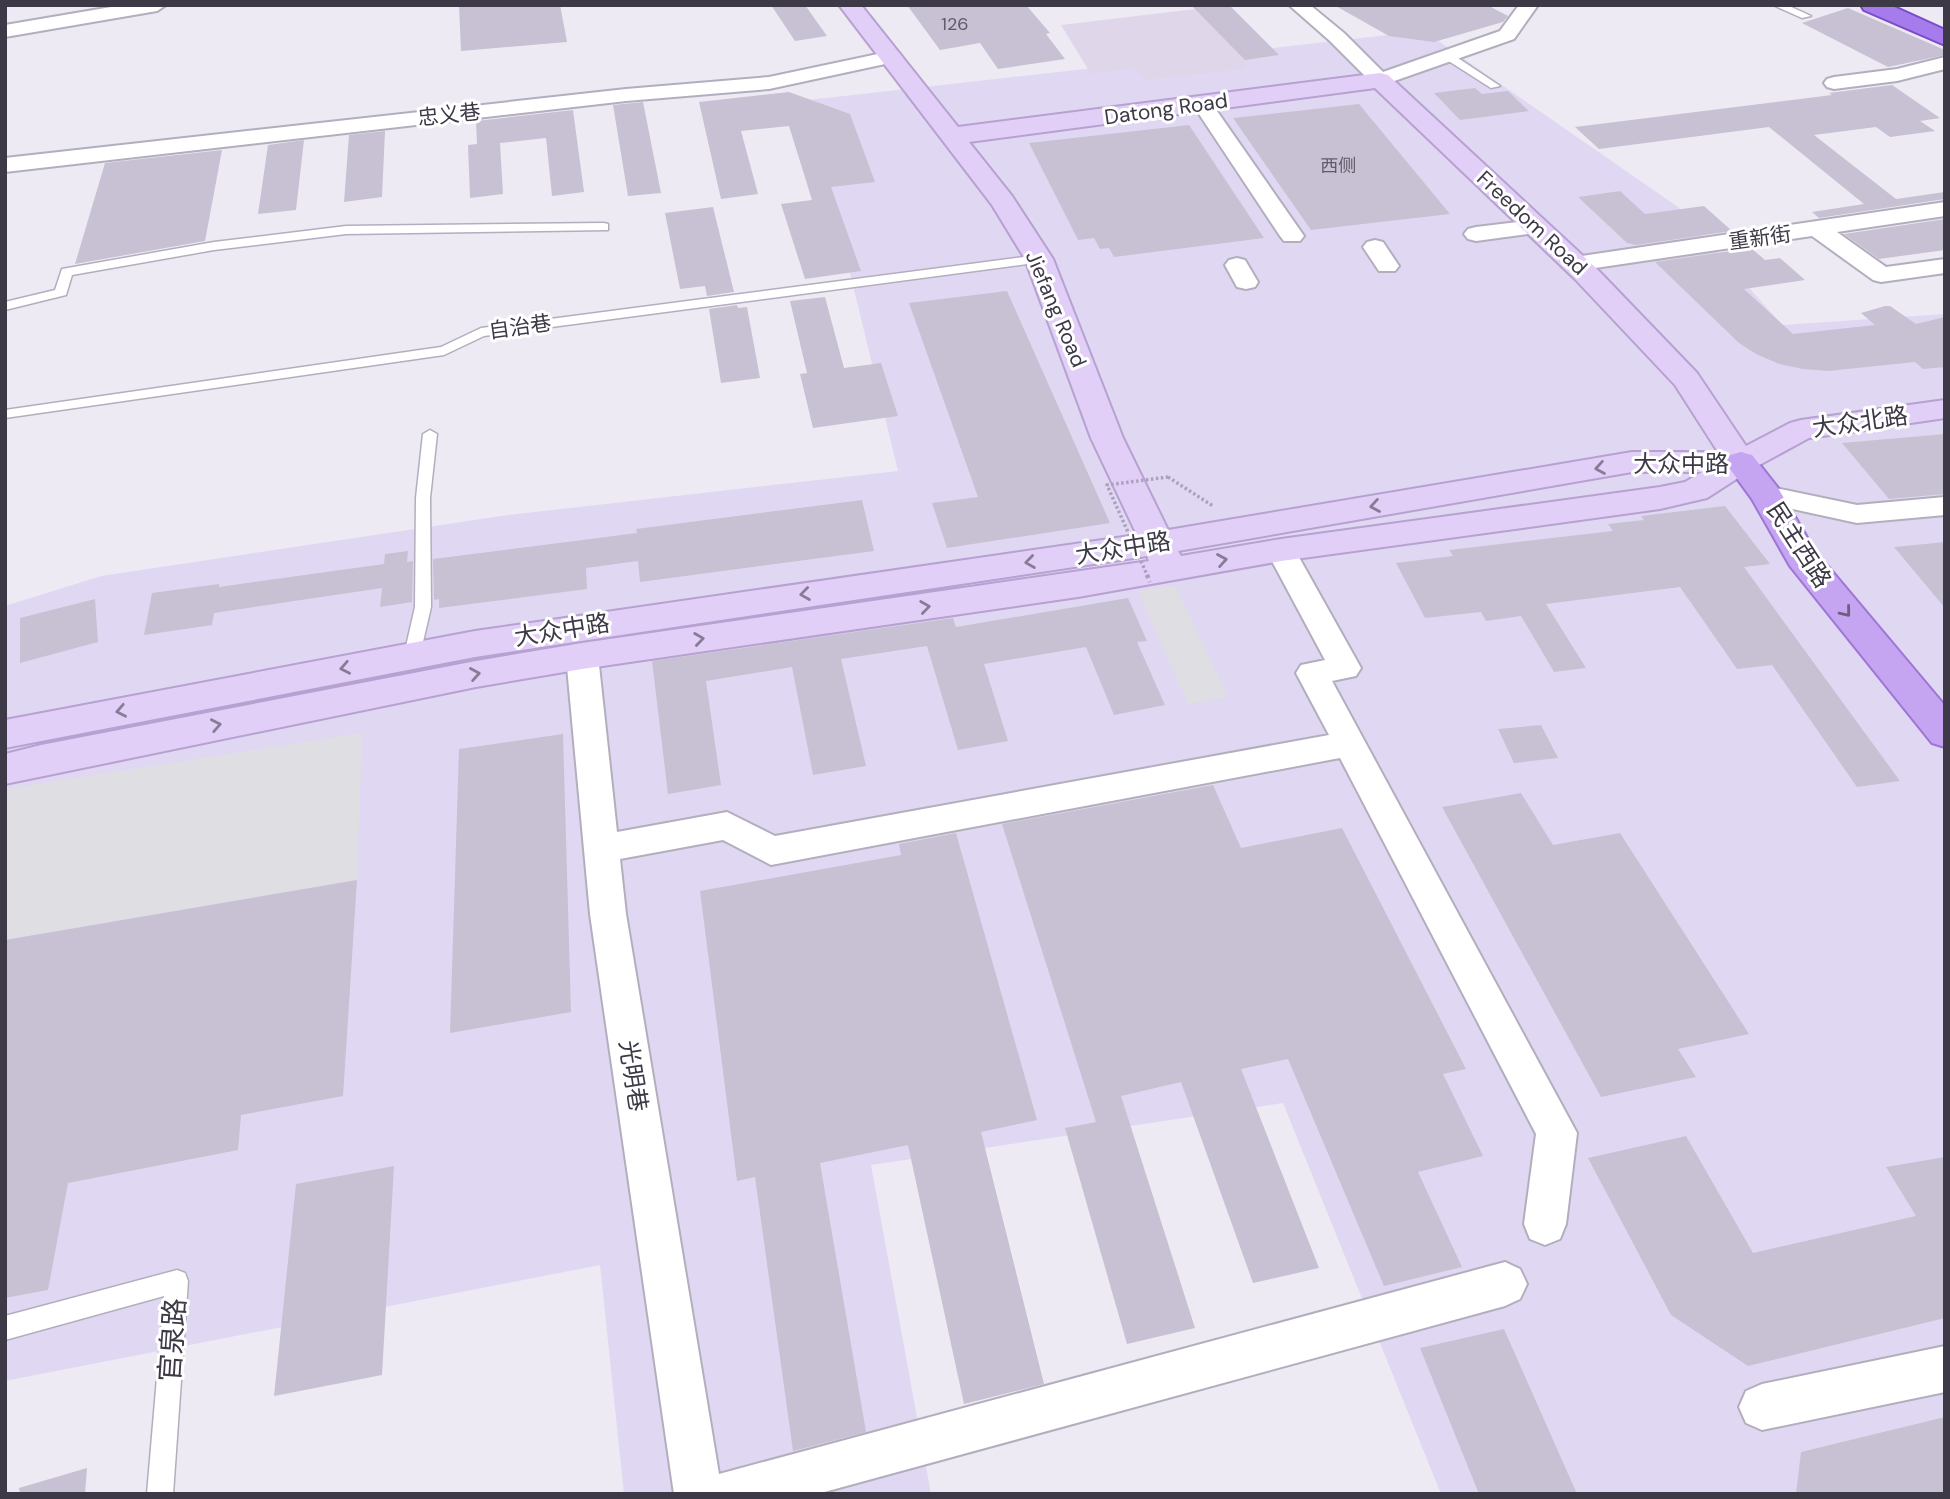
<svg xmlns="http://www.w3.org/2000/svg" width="1950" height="1499" font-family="'DM Sans','Noto Sans SC',sans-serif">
  <rect width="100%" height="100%" fill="#eeeaf3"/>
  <path fill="#e0d8f2" d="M1424,31L1678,207L1782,325L1945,314V1494H1441L1283,1103L871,1165L931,1494H624L600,1265L5,1381V606L101,576L508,515L898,471L808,100Z"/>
  <path fill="#dfd6ea" d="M1229,5L1279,55L1245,60V69L1145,80L1135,68L1091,74L1061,25Z"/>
  <path fill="#dfdee2" d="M1175,585L1228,697L1188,704L1138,591Z
    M362,733L357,880L5,940V789Z"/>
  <path fill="#c7c1d3" d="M459,5H560L567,42L461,51Z
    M771,5H805L827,36L795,41Z
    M907,5H1026L1050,33L1046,34L1065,59L998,69L980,43L940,50Z
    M1191,5H1229L1279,55L1245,60Z
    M1334,5H1487L1508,16L1503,22L1434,42L1389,36Z
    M1848,8L1945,50V55L1888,67L1802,23Z
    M1892,85L1940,118L1920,121L1935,131L1890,137L1876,127L1814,135L1896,199L1945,192V199L1819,218L1812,212L1864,204L1769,127L1599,149L1575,127L1832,95L1829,93Z
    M1475,88L1482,94L1508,91L1529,111L1460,120L1434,93Z
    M789,92L850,114L875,182L831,187L861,271L805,279L781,204L812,200L789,126L741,131L758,194L721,199L699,102Z
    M643,102L661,193L628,196L613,105Z
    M1359,104L1450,214L1311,230L1233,118Z
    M573,110L584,192L552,196L546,138L500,143L503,194L470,198L468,145L477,144L476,121Z
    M1189,125L1264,238L1114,257L1109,248L1100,249L1094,238L1078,240L1029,143Z
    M385,131L382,197L344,202L349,135Z
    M304,140L296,210L258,214L268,145Z
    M222,150L205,241L75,264L105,163Z
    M1620,191L1645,214L1704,206L1732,231L1636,245L1627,243L1578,197Z
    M713,207L734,292L707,296L705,286L680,289L665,213Z
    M1945,219V250L1879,259L1844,234Z
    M1751,248L1765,260L1780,258L1805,280L1744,289L1793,334L1875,325L1861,313L1885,306H1890L1916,324L1945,317V367L1923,369L1915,362L1828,371L1803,369L1779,364L1756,354L1739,343L1655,262Z
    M1007,291L1110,523L947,548L932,503L978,497L909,303Z
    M825,297L844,368L881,363L898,416L813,428L800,374L807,373L790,301Z
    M737,305L738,308L747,307L760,378L721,383L709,309Z
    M1945,434V494L1889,499L1842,443Z
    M862,500L874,551L640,582L638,561L586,568L587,589L439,608V599L434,600L433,559L637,533L636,529Z
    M1725,506L1770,564L1744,567L1900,781L1857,787L1772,665L1737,669L1680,587L1546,604L1586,668L1554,672L1521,616L1486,621L1481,612L1425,618L1396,563L1453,556L1449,550L1613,531L1608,524L1644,520L1641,516Z
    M1945,542V608L1894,547Z
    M408,551L407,562L413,561L412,602L380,607L382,588L214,613L212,625L144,635L152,593L219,584V587L384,564L385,554Z
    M1128,598L1147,641L1137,642L1165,705L1114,715L1086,647L984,664L1008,741L958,750L927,646L841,659L866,766L813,775L792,667L706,681L721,785L668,794L652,661L953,618L956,627Z
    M95,599L98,642L20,663V618Z
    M1541,725L1558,758L1514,763L1498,729Z
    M563,734L571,1012L450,1033L459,749Z
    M1213,785L1241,848L1342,828L1466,1069L1443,1074L1483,1156L1418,1172L1462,1267L1384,1286L1288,1059L1241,1069L1319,1268L1253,1283L1181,1082L1121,1096L1195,1328L1127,1344L1065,1128L1096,1122L1002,824Z
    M1521,793L1553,845L1620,833L1749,1034L1678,1049L1696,1077L1601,1097L1442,807Z
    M956,833L1037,1120L981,1132L1044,1384L964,1404L908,1145L820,1163L866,1432L793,1451L755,1177L737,1181L700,891L901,855L899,844Z
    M357,880L343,1096L241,1115L238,1150L68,1183L48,1290L5,1298V940Z
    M1686,1136L1753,1253L1916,1216L1886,1167L1945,1157V1318L1748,1366L1671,1315L1588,1158Z
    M394,1166L382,1375L274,1396L296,1184Z
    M1504,1329L1577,1494H1479L1420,1348Z
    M1945,1417V1494H1796L1801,1452Z
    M87,1468L85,1494H20L19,1488Z"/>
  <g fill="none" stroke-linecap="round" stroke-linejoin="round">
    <defs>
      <path id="lane" d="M1773,5H1787L1811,16L1802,18Z
        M1444,54H1452L1500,86L1491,88L1444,58Z
        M604,223L608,224V230L346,234L214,250L72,275L66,295L5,310V302L55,290L62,269L214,242L346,226Z
        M1039,255L1045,259L1043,262L484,336L444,355L5,418V410L441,347L481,328Z
        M430,430L437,434L430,498L431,607L420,655L412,661L404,655L415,607L416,498L423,434Z
        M177,1270L185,1273L188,1281L173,1494H147L164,1296L5,1340V1316Z"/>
      <path id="street" d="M123,5H166L157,11L5,37V25Z
        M1289,5H1310L1344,33L1383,72L1500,31L1519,5H1538L1514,39L1380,86L1373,84L1330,41Z
        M892,51L899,53L902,57L899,61L769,89L626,101L5,172V158L626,89L769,77Z
        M1945,57V69L1897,81L1834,89L1827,87L1824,83L1827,79L1834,77L1897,69Z
        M1203,99L1210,101L1304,236L1300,241H1284L1280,236L1193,105L1196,101Z
        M1945,202V216L1837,232L1886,267L1945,259V273L1881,282L1873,280L1812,236L1575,271L1567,269L1563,264L1567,259L1575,257Z
        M1535,220L1543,222L1547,227L1543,232L1476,241L1468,239L1464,234L1468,229L1476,227Z
        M1375,240L1383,242L1399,266L1395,271H1379L1363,247L1367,242Z
        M1237,258L1245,260L1258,282L1255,287L1246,289L1237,287L1225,265L1229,260Z
        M1766,486L1857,505L1945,497V515L1857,523L1756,501L1752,495L1756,489Z
        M1281,540L1291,543L1361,668L1356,676L1332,681L1577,1133L1566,1224L1560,1239L1545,1245L1530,1239L1524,1224L1536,1134L1340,758L771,865L723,840L620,859L626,914L719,1474L1505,1262L1520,1269L1527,1284L1520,1299L1505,1306L817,1494H674L590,914L566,656L571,648L582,645L593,648L598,656L617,832L727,812L775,836L1329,735L1296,673L1301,665L1325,660L1266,550L1271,543Z
        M1945,1346V1392L1762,1430L1746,1423L1739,1407L1746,1391L1762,1384Z"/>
      <path id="secondary" d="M839,5H861L958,127L1380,73L1388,75L1595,267L1697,373L1746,446L1790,423L1801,420L1945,400V418L1809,438L1752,469L1707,498L1660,509L1281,561L1078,597L582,669L476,687L5,784V754L41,745L476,661L582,643L1149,561L1147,556L475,657L5,748V720L475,631L1137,535L1091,438L1025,259L992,205ZM1375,88L1575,279L1675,385L1718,452H1632L1168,530L1123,438L1053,259L1012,196L969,142ZM1632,472H1702L1685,482L1660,487L1281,539L1181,556L1178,551Z"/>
      <path id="primary" d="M1741,452L1752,455L1778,488L1815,551L1945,706V747L1932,743L1790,566L1752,499L1725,462L1730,455Z"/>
      <path id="highway" d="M1861,5H1890L1945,30V45L1864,10Z"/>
    </defs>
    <use href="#lane" stroke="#b3aebe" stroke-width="3"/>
    <use href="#street" stroke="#b3aebe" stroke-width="4"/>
    <use href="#secondary" stroke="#b6a1d0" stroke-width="4"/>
    <use href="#primary" stroke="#9d76d6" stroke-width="4"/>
    <use href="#highway" stroke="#784ccb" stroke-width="4"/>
    <path stroke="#aba1be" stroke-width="3.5" stroke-dasharray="2.5 2.5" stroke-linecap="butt" d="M1168,477L1213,506"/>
    <use href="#lane" fill="#fff" fill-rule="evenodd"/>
    <use href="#street" fill="#fff" fill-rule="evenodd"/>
    <use href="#secondary" fill="#e2cff8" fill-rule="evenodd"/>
    <use href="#primary" fill="#c5a4f2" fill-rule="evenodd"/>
    <use href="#highway" fill="#a67ced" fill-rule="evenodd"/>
    <path stroke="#aba1be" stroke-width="3.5" stroke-dasharray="2.5 2.5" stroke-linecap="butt" d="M1148,577L1107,485L1168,477"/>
    <path stroke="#aba1be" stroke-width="4.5" stroke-dasharray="3.5 3.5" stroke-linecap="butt" d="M1147,575L1150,582"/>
  </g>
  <defs><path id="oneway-chevron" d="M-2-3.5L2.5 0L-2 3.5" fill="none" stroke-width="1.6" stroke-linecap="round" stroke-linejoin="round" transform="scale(1.75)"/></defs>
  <g stroke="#877c96">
    <use href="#oneway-chevron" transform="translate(1600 468) rotate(170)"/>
    <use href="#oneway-chevron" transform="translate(1375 506) rotate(170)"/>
    <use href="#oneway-chevron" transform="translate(1222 560) rotate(-10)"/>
    <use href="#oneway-chevron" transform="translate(1030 562) rotate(172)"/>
    <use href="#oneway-chevron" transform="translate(805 594) rotate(172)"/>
    <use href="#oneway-chevron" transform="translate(925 607) rotate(-8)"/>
    <use href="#oneway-chevron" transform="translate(699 639) rotate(-8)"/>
    <use href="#oneway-chevron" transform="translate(345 668) rotate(169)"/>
    <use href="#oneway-chevron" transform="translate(475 674) rotate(-10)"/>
    <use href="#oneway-chevron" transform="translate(121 711) rotate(169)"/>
    <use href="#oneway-chevron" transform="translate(216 725) rotate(-11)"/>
  </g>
  <use stroke="#6d5e82" href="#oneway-chevron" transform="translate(1846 612) rotate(51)"/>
  <g text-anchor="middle" stroke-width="6" stroke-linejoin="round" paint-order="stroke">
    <g font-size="18" fill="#605b69">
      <text x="955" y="30">126</text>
      <text x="1338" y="172">西侧</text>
    </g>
    <g font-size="21" fill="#3d3946" stroke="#fff">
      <text transform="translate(1166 109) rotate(-8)" y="7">Datong Road</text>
      <text transform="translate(449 115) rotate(-6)" y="7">忠义巷</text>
      <text transform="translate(1532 223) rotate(43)" y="7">Freedom Road</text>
      <text transform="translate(1760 238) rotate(-8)" y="7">重新街</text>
      <text transform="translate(1056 309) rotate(67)" y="7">Jiefang Road</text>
      <text transform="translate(520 327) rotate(-8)" y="7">自治巷</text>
    </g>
    <g font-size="24" fill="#3d3946" stroke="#fff">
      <text transform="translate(1860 422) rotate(-8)" y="8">大众北路</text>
      <text x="1681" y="472">大众中路</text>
      <text transform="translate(1799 545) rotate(57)" y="8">民主西路</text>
      <text transform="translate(1123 548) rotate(-9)" y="8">大众中路</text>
      <text transform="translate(562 630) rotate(-9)" y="8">大众中路</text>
      <text transform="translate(633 1076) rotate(81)" y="8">光明巷</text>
    </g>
    <g font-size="28" fill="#3d3946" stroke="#fff">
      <text transform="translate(172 1340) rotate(-86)" y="10">官泉路</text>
    </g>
  </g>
  <rect width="1950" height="1499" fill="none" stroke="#3d3946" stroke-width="14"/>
</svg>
